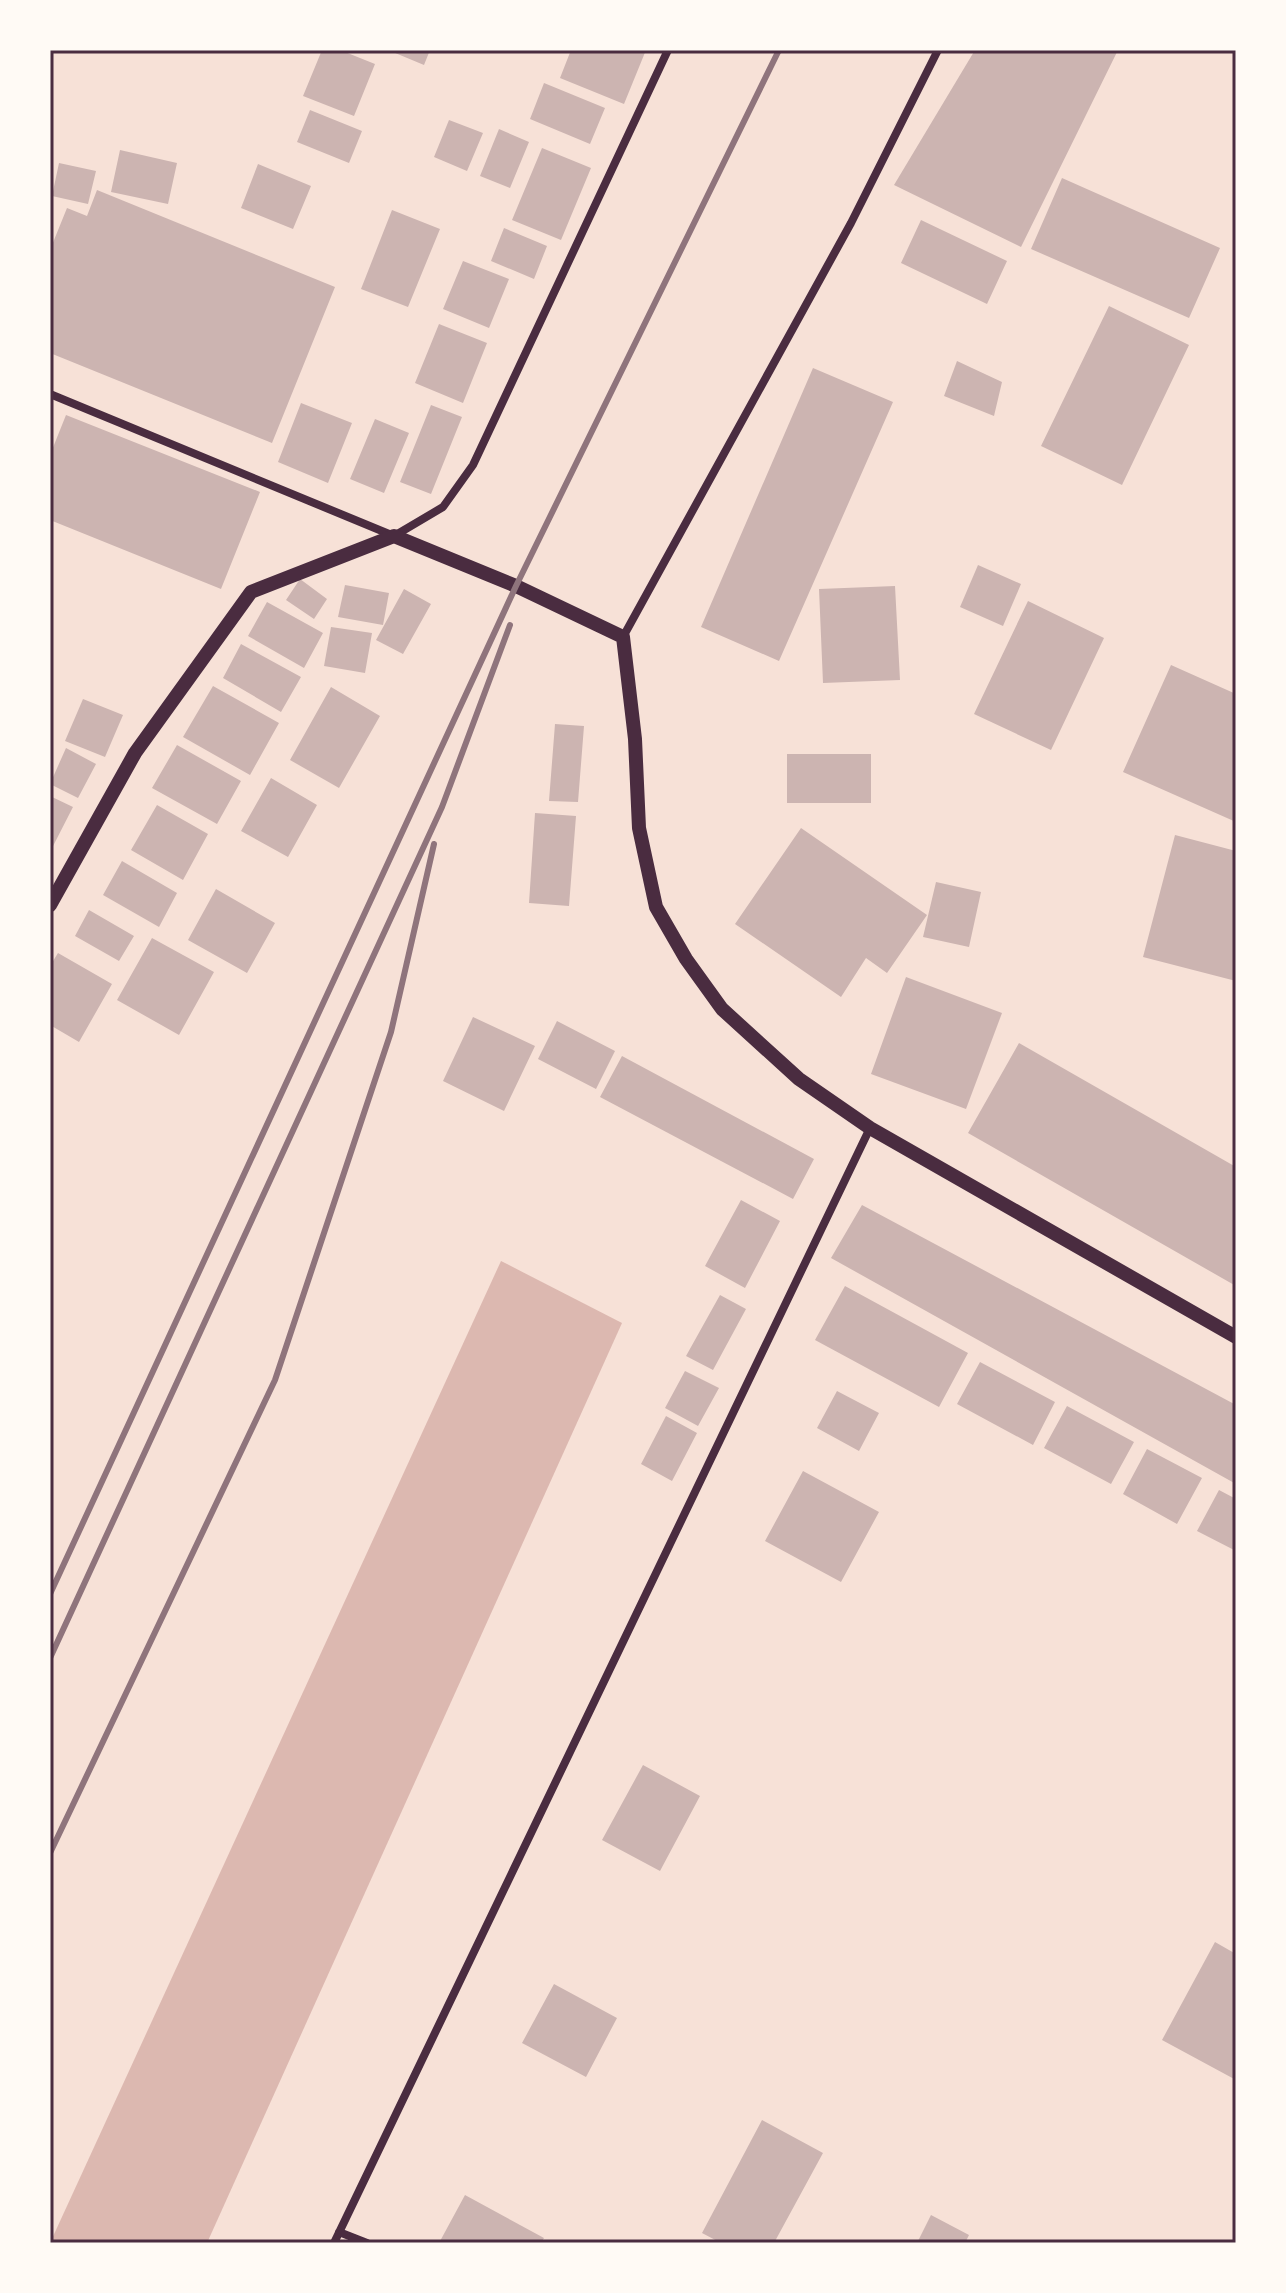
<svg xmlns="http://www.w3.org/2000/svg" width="1286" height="2293" font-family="Inter,sans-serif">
  <rect width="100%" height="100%" fill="#f7e1d7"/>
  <path fill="#dcb8b0" d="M501,1261L622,1323L207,2243H50Z"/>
  <path fill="#ccb4b1" d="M322,50H340L375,64L354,116L303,96Z
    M388,50H430L424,65Z
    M571,50H646L624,104L560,78Z
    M975,50H1118L1021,247L894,185Z
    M544,83L605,108L590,144L530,119Z
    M310,110L362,131L349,163L297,142Z
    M449,120L483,133L467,171L434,157Z
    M499,129L529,142L510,188L480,176Z
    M542,148L591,168L561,240L512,220Z
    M120,150L177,163L168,204L111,192Z
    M59,163L96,171L88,204L52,196Z
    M258,164L311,186L293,229L241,208Z
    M1062,178L1220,248L1189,318L1031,249Z
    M97,190L335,287L272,443L50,353V250L67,208L87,216Z
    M392,210L440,229L408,307L361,289Z
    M921,220L1007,261L987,304L901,263Z
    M504,228L547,246L534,279L491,261Z
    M463,261L509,279L489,328L443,309Z
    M1109,306L1189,345L1122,485L1041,446Z
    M439,324L487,343L463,403L415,383Z
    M957,361L1002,382L994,416L944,396Z
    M813,368L893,402L779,661L701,627Z
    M301,403L352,423L328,483L278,462Z
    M431,405L462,417L431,494L400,482Z
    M66,415L260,492L221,589L50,520V455Z
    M375,419L409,433L384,493L350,479Z
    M978,565L1021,584L1003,626L960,607Z
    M300,579L327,599L314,619L286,600Z
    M345,585L389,593L383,625L338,617Z
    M895,586L900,680L823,683L819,589Z
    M404,589L431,604L403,654L376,640Z
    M1028,601L1104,638L1051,750L974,714Z
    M267,602L323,633L304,668L248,636Z
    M331,627L372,633L365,673L324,666Z
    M241,644L301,677L281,712L223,678Z
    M1171,665L1236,694V822L1123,772Z
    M213,686L279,723L250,775L183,737Z
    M331,687L380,716L339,788L290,760Z
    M83,699L123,715L105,757L65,741Z
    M555,724L584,726L578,802L549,801Z
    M177,745L241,781L217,824L152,788Z
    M66,748L96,764L78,798L50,784Z
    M787,754H871V803H787Z
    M271,778L317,805L288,857L241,831Z
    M50,796L73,807L50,852Z
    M157,805L208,834L183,880L131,850Z
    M535,813L576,816L569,906L529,903Z
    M801,828L927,915L887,973L866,958L841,997L735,924Z
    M1175,835L1236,851V981L1143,957Z
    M122,861L177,893L159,927L103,895Z
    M936,882L981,892L969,947L923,937Z
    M216,889L275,923L247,973L188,940Z
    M89,910L134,936L119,961L75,936Z
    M152,938L214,972L179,1035L117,1000Z
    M58,953L112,984L79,1042L50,1025V966Z
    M906,977L1002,1013L966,1109L871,1074Z
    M473,1017L535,1046L504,1111L443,1081Z
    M557,1021L615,1051L596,1089L538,1059Z
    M1019,1043L1236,1167V1286L968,1133Z
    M622,1056L814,1159L793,1199L600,1097Z
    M741,1200L780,1221L745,1288L705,1266Z
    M862,1205L1236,1405V1484L831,1258Z
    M845,1286L968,1353L939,1407L815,1340Z
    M720,1295L746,1309L713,1370L686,1356Z
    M980,1362L1055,1402L1033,1445L957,1404Z
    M685,1371L719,1388L698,1426L665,1408Z
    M837,1391L879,1413L859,1451L817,1428Z
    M1067,1406L1134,1442L1111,1484L1044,1448Z
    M666,1416L697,1433L672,1481L641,1464Z
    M1147,1449L1202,1478L1177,1524L1123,1494Z
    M803,1471L879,1512L841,1582L765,1541Z
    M1219,1490L1236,1499V1551L1197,1531Z
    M643,1765L700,1796L660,1871L602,1840Z
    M1215,1942L1236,1954V2080L1162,2040Z
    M554,1984L617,2018L586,2077L522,2043Z
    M762,2120L823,2153L774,2243H721L702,2233Z
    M465,2195L544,2238L541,2243H439Z
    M931,2215L969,2235L965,2243H917Z"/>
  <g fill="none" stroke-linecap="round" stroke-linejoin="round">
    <path stroke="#4a2c40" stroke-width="8" d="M50,394L394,536L443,507L473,465L668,50
      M623,637L851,223L938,50
      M339,2232L367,2243
      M334,2243L870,1128"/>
    <path stroke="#4a2c40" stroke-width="14" d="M50,905L135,753L251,592L394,536L516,586L623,637L635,739L639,828L656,907L686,959L722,1009L799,1079L870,1128L1236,1337"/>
    <path stroke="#8f747c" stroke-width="6" d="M50,1594L516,586L779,50
      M50,1658L442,807L510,625
      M50,1853L275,1380L391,1032L434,844"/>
  </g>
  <rect width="1286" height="2293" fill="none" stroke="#fffaf5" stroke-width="104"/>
  <rect x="52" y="52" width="1182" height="2189" fill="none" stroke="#4a2c40" stroke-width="3"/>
</svg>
